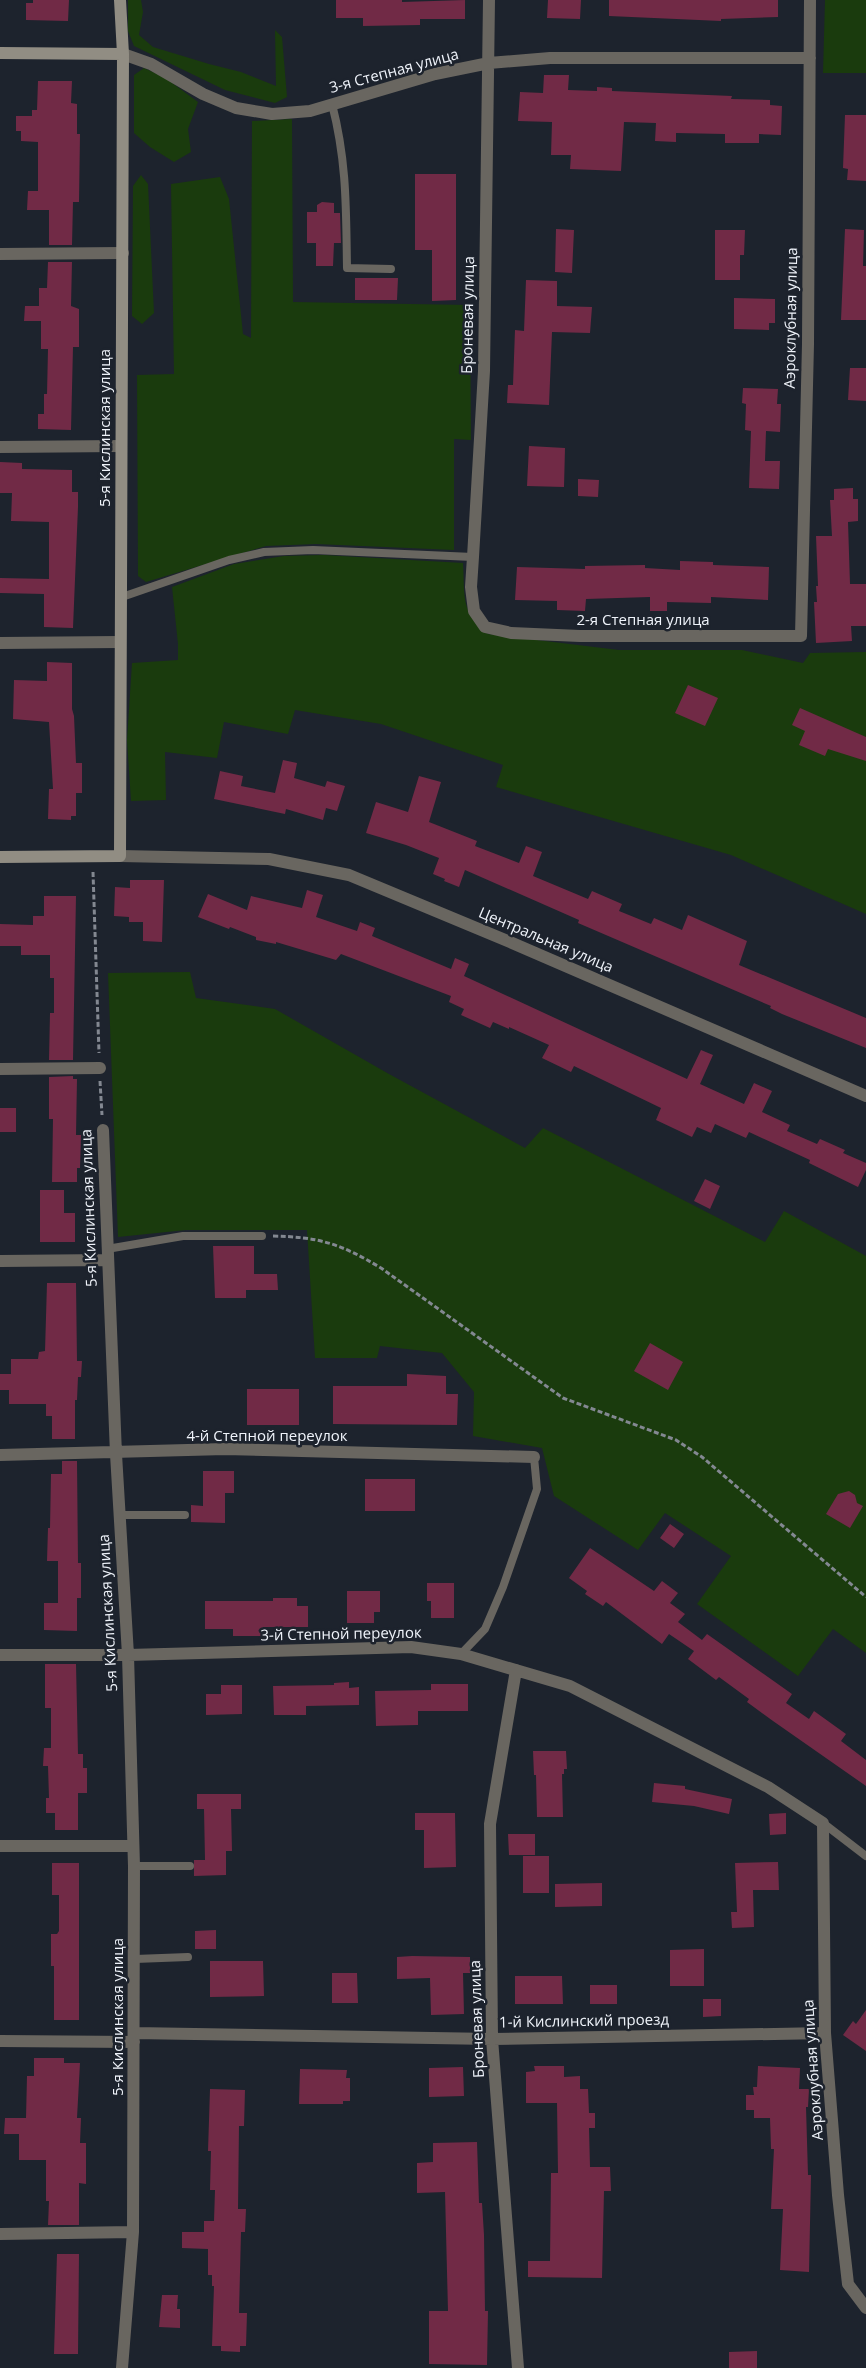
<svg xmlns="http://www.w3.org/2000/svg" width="866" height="2368" font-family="'Open Sans',sans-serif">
  <rect width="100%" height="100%" fill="#1d232d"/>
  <path fill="#1a3b0d" d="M128,0H141L143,12L139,35L153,47L209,64L241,72L276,86L275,30L282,37L287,97L275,103L225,90L134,46L128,31Z
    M825,0H866V73H823Z
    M144,68L164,77L198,102L188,129L191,152L174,162L150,147L134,133V75Z
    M292,119L293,302L470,305L471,440L454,439V550L316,544L266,546L146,582L138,576L137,375L174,374L171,184L220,177L229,199L243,334L251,338L252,121Z
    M141,175L148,184L154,313L142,324L132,316L133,186Z
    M323,555L463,563C465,596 460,612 488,634L619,650H742L803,663L810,653L866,652V914L731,855L496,787L503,765L381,724L295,710L288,734L224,722L217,758L165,752L166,800L131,801L127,740L132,663L178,660V644L172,587L234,564L284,556Z
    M190,972L196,998L275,1009L389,1074L525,1148L543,1128L765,1242L784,1211L866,1256V1653L833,1629L798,1676L697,1604L731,1556L665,1513L638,1550L554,1496L542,1448L473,1436L474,1392L442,1353L380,1346L377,1358H315L307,1230H186L118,1237L108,973Z"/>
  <path fill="#712a46" d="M33,0H69L68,21L26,20V3H33Z
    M336,0H402V2L465,0V19H420V25L363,26V18H336Z
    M548,0H581L580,19L547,18Z
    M609,0H778V17L721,19V21L609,16Z
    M544,75H569L568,90L597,91V87L612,88V91L732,96L731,99L770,100V105L782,106L781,135L759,134V143H725V134L676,133V142L655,141L656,123L624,122L621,171L570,169L571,155H551L552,122L518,121L520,92L543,93Z
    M38,81H72L71,103L77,104V134H80L79,202H73L72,245H49V210H27L28,191H38V142L21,141V131H16V116H32V110H37Z
    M845,115H866V181L847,180L848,169L843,168Z
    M415,174H456V300L432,301V250H415Z
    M322,202L334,203V213H340L341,243H334L333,266H316V243H307V212H317V205Z
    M556,229L574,230L572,273L555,272Z
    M845,229L864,230L863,266H866V320H841Z
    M715,230H745L744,255H740V280H715Z
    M48,262H72L71,306L79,309V347H73L71,430L38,429V414H44V394H47L48,349H41V321H24L25,306H39V288H47Z
    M355,278H398L397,300H355Z
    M526,280L557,281V306L592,307L590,333L552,332L549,405L507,403L508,385H513L515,330L524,331Z
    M734,298L775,299V323H769V330L734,329Z
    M850,368H866V401L848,400Z
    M743,388L778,389L777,404H781L780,432L766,431L765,461H780L779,489L749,488L751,431L745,430L746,404L742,403Z
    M529,446L565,448L564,487L527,486Z
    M0,462L22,463V469L72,470V492H78V507L73,628L44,627V594L0,593V578L49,579V522L11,521L12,493H0Z
    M578,479L599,480L598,497L578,496Z
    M853,488V499H858V521L848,522L850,584H866V626H851L852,641L816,643L814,602H817L816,586H818L816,536H832L830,500H834V489Z
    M680,561L713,562V565L769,567L768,600L711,597V603L667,602V611H650V597L586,599L585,611L557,610V601L515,600L517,567L585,569V566L645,565V568L680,570Z
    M47,662L72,663V709L74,716L76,763H82V793H76V816H71V820L48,819L49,789H53L49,722L13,719L14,680L47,681Z
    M688,685L718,698L705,726L675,713Z
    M800,708L866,737V761L828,749L825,756L799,745L805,731L792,725Z
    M283,760L297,763L294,778L325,787L327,781L345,786L337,811L326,808L323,820L286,809L285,814L214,799L220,771L243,776L241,786L275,793Z
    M419,776L441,782L429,822L477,841L475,846L519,863L526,846L542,852L533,876L588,899L592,891L622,904L619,911L651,924L654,918L682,930L688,915L747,941L739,965L866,1018V1048L782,1014L770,1008L771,1006L578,923L579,920L465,870L459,887L444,881L445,879L433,874L439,858L406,845L366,833L376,802L408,812Z
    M130,880H164L162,942L143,941V922H129V917L114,916L115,887L130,888Z
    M307,890L323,895L316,917L357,931L360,922L375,928L372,936L451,969L455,958L469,964L464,976L687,1079L701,1050L713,1055L700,1084L744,1104L754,1083L772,1091L762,1112L790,1125L787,1131L817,1144L820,1139L845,1150L843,1153L866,1163V1170L858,1187L809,1163L810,1160L749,1132L746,1138L715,1124L711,1133L697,1127L692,1137L656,1120L661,1108L574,1066L571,1072L542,1058L549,1045L509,1027V1029L493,1022L490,1028L461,1015L464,1009L449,1002L451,996L341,954L336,960L276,942V944L256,940V937L230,927L229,929L198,917L208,894L247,910L251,896L302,908Z
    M44,896H76L73,1060H49L50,1013H54V978H50V955H21V946H0V924L33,925V916H44Z
    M73,1076V1079H77L76,1135H81L80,1168H77V1182H52L53,1119H49V1077Z
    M0,1108H16V1132H0Z
    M705,1179L720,1186L710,1209L694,1201Z
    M40,1190H64V1213H75V1242H40Z
    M213,1246H254V1274H277L278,1290H246V1298H215Z
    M47,1283H76L77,1361H82L81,1377H78L77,1400H75V1439H52V1416H46V1404H9V1390H0V1374H11V1359H38L39,1352L45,1351Z
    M650,1343L683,1362L668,1390L634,1371Z
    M407,1374L446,1376V1394H458L457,1425L333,1424V1386H407Z
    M247,1389H299V1425H247Z
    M62,1461H77L78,1563H81V1598H77V1631L44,1630V1603H58V1561H47L48,1528H50L51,1474H62Z
    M203,1471H234V1493H225V1523L191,1522V1505L203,1506Z
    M365,1479H415V1511H365Z
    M849,1491L855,1495L857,1503L863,1506L850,1528L826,1514L838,1494Z
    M670,1524L684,1534L674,1548L660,1538Z
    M590,1548L654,1591L662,1581L678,1593L670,1603L685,1614L678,1622L702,1640L707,1634L792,1694L786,1703L809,1719L814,1711L846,1734L841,1741L866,1760V1786L773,1721L747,1702L749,1699L719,1677L716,1680L688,1659L694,1651L669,1634L662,1644L606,1602L603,1606L585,1594L587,1591L569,1578Z
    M427,1583H454V1618H431V1601H427Z
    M347,1591H380V1612H374V1623H347Z
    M273,1598H297V1606H308V1627H263V1636H233V1629H205V1601H273Z
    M45,1664H76L78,1754H83V1768H87V1793H78V1830H55V1813H46V1798H49L48,1766H43L44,1748H51V1708H45Z
    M349,1682V1688L359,1687V1705L306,1706V1715H274L273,1686L334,1685V1683Z
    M431,1684H468V1711H418V1725L376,1726L375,1691L431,1690Z
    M221,1685H242V1714L206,1715V1694H221Z
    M533,1751H566L567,1769H564V1774H562L563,1817H537L536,1775H534Z
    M654,1783L685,1786V1789L732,1799L729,1814L694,1806L652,1802Z
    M197,1794H241V1809H231L232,1851H226V1875L194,1876V1860H205L204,1809H197Z
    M415,1813H455L456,1867L424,1868V1830H415Z
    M786,1813V1834L770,1835L769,1814Z
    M508,1834H535V1855H509Z
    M523,1856H549V1893H523Z
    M778,1862L779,1890H753L754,1927L732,1928L731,1912H737L735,1863Z
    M52,1863H79V2020H54V1966H51V1934H57L59,1931V1895H52Z
    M602,1883V1906L555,1907V1884Z
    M216,1930V1949H195V1931Z
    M704,1949V1986H670V1950Z
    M412,1956L470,1957V1973H463L464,2014L431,2015L430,1978L397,1979V1957Z
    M210,1961H263L264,1996L210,1997Z
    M332,1973H357L358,2003H332Z
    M515,1976H562L563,2004H515Z
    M590,1985H617V2004H590Z
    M703,1999H721V2016L703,2017Z
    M866,2010V2051L843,2035L853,2021L856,2024Z
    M34,2058H64V2063H80L77,2118H81L80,2143H86V2184L79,2183V2225H48L49,2201H46V2160H19V2134H4L5,2118H26L27,2076H34Z
    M534,2066H564V2077L580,2076V2089H588L589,2113H595V2128H589L590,2167H610L611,2191H604L602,2278L528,2277V2261H550L551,2173H558L557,2103H526V2072L535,2071Z
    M758,2066L800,2068L799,2089H809L808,2107H806L808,2175H811L809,2272L780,2270L783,2209H771L774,2149H771L770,2118H754V2110H746V2095H754L753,2087H757Z
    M463,2067L464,2096L429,2097V2068Z
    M300,2069L347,2070L346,2078H350V2101H343V2104H299Z
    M210,2089L245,2090L244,2126H239L238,2209H246L245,2232H241L239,2313H247L246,2346H240V2352L221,2351V2346H212L214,2286H212V2275H208V2249L182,2248V2232H204V2221H214L215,2190H210L211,2151H208Z
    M477,2142L479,2203H482L484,2235L485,2311H488L487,2365L429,2364V2311H448L445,2192L417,2193V2163L433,2162V2143Z
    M57,2254H79L78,2354H54Z
    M162,2295H178L177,2309H180V2328L159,2327Z
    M757,2351V2368H729V2352Z"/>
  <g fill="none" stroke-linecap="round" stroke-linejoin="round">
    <path stroke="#838891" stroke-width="3" stroke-dasharray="5 2.5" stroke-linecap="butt" d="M93,872L99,1053
      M100,1081L102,1115
      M273,1236C320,1237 341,1244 381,1268L563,1398L676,1440L702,1457L866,1597"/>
    <path stroke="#696660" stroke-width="8" d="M332,104C347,162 346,209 347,268L391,269
      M122,597L229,560L264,552L313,550L473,557
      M107,1249L183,1236H262
      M119,1515H185
      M461,1654L485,1629L503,1587L537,1489L534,1457
      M823,1823L866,1856
      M134,1866H190
      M135,1959L188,1957"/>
    <path stroke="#696660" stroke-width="12" d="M489,0L484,371L473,557L471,587L474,611L485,627L511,633L580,636H801L808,344L810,0
      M123,54L151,64L203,94L236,108L272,114L310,111L435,74L489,63L550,58H810
      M0,254L123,253
      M0,447L121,446
      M0,643L120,642
      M120,856L269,859L349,875L510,942L866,1096
      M0,1069L100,1068
      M103,1130L116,1454L128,1655L134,1866L133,2232L122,2368
      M0,1261L108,1260
      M0,1455L225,1449L534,1457
      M0,1655H128L411,1647L461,1654L570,1686L768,1787L823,1823L825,2033L838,2195L848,2284L866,2308
      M516,1670L490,1824L492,2039L518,2368
      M0,1846H133
      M134,2033L492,2039L825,2033
      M0,2041L134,2042
      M0,2234L133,2232"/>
    <path stroke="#918d83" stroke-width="12" d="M0,53L123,54
      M0,857L120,856L123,54L120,0"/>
  </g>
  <g text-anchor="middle" stroke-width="5" stroke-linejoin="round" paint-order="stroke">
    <g font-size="15" fill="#eff3fa" stroke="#1d232d">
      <text transform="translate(394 71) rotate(-15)" y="5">3-я Степная улица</text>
      <text transform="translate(468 315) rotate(-89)" y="5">Броневая улица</text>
      <text transform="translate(791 318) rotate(-89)" y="5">Аэроклубная улица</text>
      <text transform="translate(105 428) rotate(-90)" y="5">5-я Кислинская улица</text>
      <text x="643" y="625">2-я Степная улица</text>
      <text transform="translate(546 940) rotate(23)" y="5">Центральная улица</text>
      <text transform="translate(89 1208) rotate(-92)" y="5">5-я Кислинская улица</text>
      <text x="267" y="1441">4-й Степной переулок</text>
      <text transform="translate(108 1613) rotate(-93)" y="5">5-я Кислинская улица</text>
      <text transform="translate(341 1634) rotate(-1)" y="5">3-й Степной переулок</text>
      <text transform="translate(118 2017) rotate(-90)" y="5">5-я Кислинская улица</text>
      <text transform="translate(477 2019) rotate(-92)" y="5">Броневая улица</text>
      <text transform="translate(584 2021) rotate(-1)" y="5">1-й Кислинский проезд</text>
      <text transform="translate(813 2070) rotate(-94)" y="5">Аэроклубная улица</text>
    </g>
  </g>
</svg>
